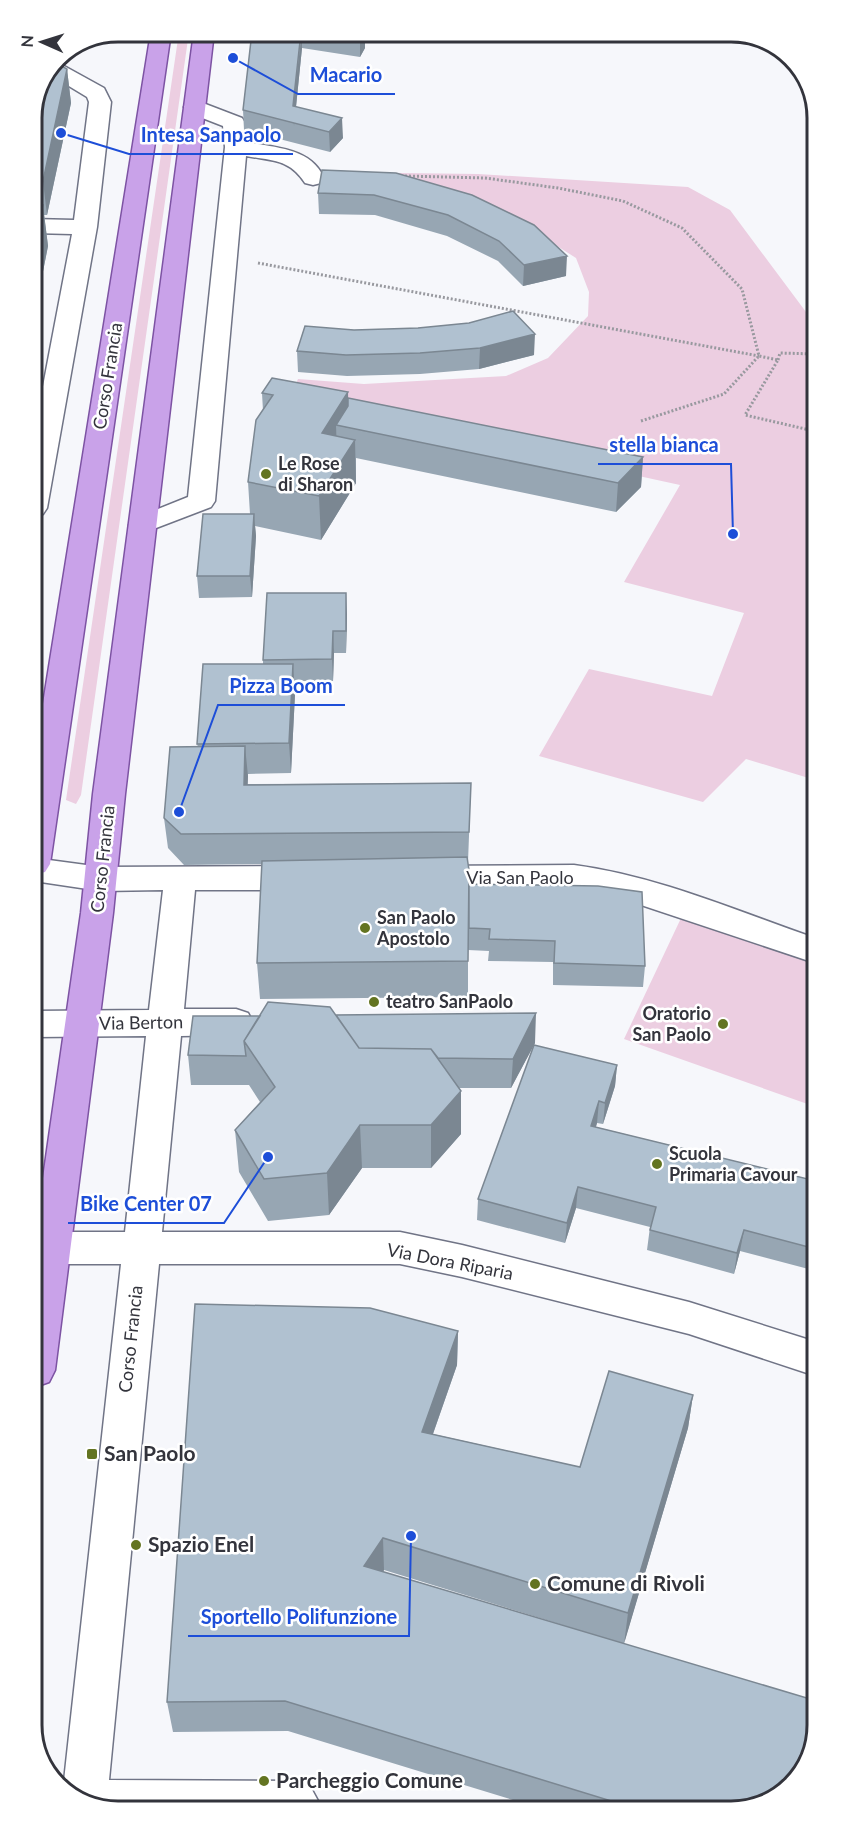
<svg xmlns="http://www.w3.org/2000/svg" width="849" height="1843" font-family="Lato,sans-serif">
  <rect width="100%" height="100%" fill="#f6f7fb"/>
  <path fill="#eccee1" d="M179,32H189L81,795L76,804L66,800Z
    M327,172L478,174L688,187L730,210L806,312L813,314L815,780L746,759L703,802L539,756L589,669L712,696L744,613L624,582L680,485L289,400L298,379L364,384L506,376L548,358L588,316L589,292L576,258L532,230Z
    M682,916L815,961L816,1107L624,1039Z"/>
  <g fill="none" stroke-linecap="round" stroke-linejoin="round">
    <defs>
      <path id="minor" d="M702,32H737L754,38C741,44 719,40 705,36Z
        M55,61L104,88L111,102L97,227L47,508L43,514L33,516V439L72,234L32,233V219L74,220L89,102L87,97L49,74Z
        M195,100L242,118L245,123L247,142C276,148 311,148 324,178L321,183L313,185L305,183C289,159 273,161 246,156L215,501L211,507L143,533L133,531L129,525L133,519L188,497L225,147L223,126L187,112L184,107L187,102Z
        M34,858L101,867L306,866L317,870L322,878L317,886L306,890H195L184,1009H236L248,1013L253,1022L248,1031L236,1035L181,1036L162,1232H400L462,1245L689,1302L816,1342V1376L689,1334L462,1277L400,1264H159L109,1780L295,1781L311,1788L323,1810L112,1811L65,1793L63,1790L121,1264H35V1232H125L146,1036L34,1037V1011L149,1010L163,890L101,891L34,881Z
        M574,865C657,876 737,911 815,938V963L605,893L574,889L424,890L413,886L408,878L413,870L424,866Z"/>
      <path id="major" d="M151,32H171L50,864L45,872L34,875L33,766Z
        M194,32H214L125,794L113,913L55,1370L49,1382L35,1387V1234L81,913L93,794Z"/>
    </defs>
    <use href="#minor" stroke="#707486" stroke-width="3"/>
    <use href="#major" stroke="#7d53a3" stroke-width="3"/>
    <path stroke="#98999f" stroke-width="3" stroke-dasharray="2 2" stroke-linecap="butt" d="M405,176L485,178L558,188L623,201L682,228L742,289L759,356L778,360L745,415L814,431
      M258,263L759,356
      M778,360L780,353L814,354
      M641,421L724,394L758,357"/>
    <use href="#minor" fill="#fff" fill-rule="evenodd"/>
    <use href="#major" fill="#c9a2e9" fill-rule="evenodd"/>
  </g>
  <path fill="#97a6b3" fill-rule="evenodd" d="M252,32H365V48L360,57L302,48L296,107L343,138L330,152L244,130L243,110Z
    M67,69L71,103L47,215H44L48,246L32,327V113Z
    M396,173L566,276L523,286L498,261L447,236L375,215L319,214L318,193Z
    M305,326L534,355L479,369L420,374L347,376L298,372L297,351Z
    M262,393L348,398L643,457L641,487L616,512L356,458V483L321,540L255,526L256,536L252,597L199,598L197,576L250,514L248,482L263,411Z
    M347,614L346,653H334L333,681H294L295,694L291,773L248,774L247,784L471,783L468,862H467L469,884L645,966L643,987L553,985V962L488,961L489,951L468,950V997L260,999L257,963L262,864L184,865L168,848L164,818L198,747L197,744L263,664V660Z
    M336,1015L535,1043L511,1088H459L461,1134L431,1168H362L329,1215L268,1221L239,1172L235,1130L260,1102L249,1085H191L188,1055Z
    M617,1065L615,1086L603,1124L597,1123L596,1127L816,1181V1271L740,1251L734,1274L647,1250L650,1227L576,1208L565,1243L477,1220L478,1199Z
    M458,1331L457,1365L433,1434L580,1467L693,1395L688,1428L624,1643L759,1807L539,1808L288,1731L173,1732L167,1702ZM384,1570L569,1627L383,1572Z"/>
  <path fill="#7b8792" d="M302,32V48L294,126L293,106Z
    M363,32H365V48L360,57V37Z
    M67,69L71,103L47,215L43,181Z
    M342,118L343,138L330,152L329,132Z
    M43,205L48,246L32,327V256Z
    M567,256L566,276L523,286L524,265Z
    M535,334L534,355L479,369L480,348Z
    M39,369L42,390L33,432L32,397Z
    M348,392L349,428L336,425L337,454L322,433Z
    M355,440L356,483L321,540L319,496Z
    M643,457L641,487L616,512L618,483Z
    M254,514L256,536L252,597L250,576Z
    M346,593L347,614L346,653Z
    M333,631L334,653L333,681L332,659Z
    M293,664L295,694L291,773L289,743Z
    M245,746L248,776L247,815L244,785Z
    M536,1013L535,1043L511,1088L513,1059Z
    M617,1065L615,1086L603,1124L605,1103Z
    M461,1091V1134L431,1168V1125Z
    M599,1101L597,1123L589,1147L591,1126Z
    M360,1125L362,1168L329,1215L327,1173Z
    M578,1187L576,1208L565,1243L567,1223Z
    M744,1230L740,1251L734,1274L737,1253Z
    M458,1331L457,1365L422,1465V1432Z
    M693,1395L688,1428L624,1644L628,1613Z
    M383,1538L384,1570L366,1598L364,1566Z"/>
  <path fill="#b0c1d0" stroke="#7b8792" stroke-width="1.5" d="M252,32H301L293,106L342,118L329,132L243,110Z
    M321,32H363L360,37Z
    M55,62L67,69L43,181H32V113Z
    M322,170L396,173L472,195L534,225L567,256L524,265L499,241L448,215L374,195L318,193Z
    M32,205H43L32,256Z
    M513,311L535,334L480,348L420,353L346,355L297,351L305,326L354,330L418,328L469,323Z
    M32,368L39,369L32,397Z
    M272,378L348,392L322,433L355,440L319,496L248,482L256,420L273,395L262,393Z
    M348,398L643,457L618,483L336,425L348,406Z
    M203,514H254L250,576H197Z
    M267,593H346V631H333L332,659L263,660Z
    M203,664H293L289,743L197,744Z
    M245,746L244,785L471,783L469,832L181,834L164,818L170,747Z
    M467,857L469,870L468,961L257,963L262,861Z
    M469,884L598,886L642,892L645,966L554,963L555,941L489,939L490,929L469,928Z
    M268,1002L330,1007L359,1048L431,1049L461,1091L431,1125H360L327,1173L264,1179L235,1130L275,1087L244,1041Z
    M536,1013L513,1059L438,1058L431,1049L359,1048L336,1015Z
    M193,1016H260L244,1041L246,1056L188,1055Z
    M534,1045L617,1065L605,1103L599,1101L591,1126L816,1181V1249L744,1230L737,1253L650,1230L656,1207L578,1187L567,1223L478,1199Z
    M195,1304L370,1308L458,1331L422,1432L580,1467L609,1371L693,1395L628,1613L383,1538L364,1566L817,1701L818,1725L803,1773L759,1807L634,1808L285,1701L167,1702Z"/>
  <g fill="#637421" stroke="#fff" stroke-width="2">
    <circle cx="266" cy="474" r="6"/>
    <circle cx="365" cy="928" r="6"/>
    <circle cx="374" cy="1002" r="6"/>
    <circle cx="723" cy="1024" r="6"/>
    <circle cx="657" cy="1164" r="6"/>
    <rect x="86" y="1448" width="12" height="12" rx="3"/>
    <circle cx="136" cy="1545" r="6"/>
    <circle cx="535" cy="1584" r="6"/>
    <circle cx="264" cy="1781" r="6"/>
  </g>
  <g text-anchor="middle" stroke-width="5" stroke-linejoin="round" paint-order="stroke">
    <g font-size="18" fill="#33343c" stroke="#fff">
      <text transform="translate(108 376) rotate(-81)" y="6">Corso Francia</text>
      <text transform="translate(103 859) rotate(-84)" y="6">Corso Francia</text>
      <text x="520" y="884">Via San Paolo</text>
      <text transform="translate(141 1023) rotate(-1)" y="6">Via Berton</text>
      <text transform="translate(450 1262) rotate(11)" y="6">Via Dora Riparia</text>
      <text transform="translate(131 1339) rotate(-84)" y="6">Corso Francia</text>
    </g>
    <g font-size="18" font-weight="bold" fill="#33343c" stroke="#fff" text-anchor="start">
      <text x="278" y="470">Le Rose<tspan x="278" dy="21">di Sharon</tspan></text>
      <text x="377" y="924">San Paolo<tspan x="377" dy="21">Apostolo</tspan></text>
      <text x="386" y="1008">teatro SanPaolo</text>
      <text x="711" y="1020" text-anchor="end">Oratorio<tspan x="711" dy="21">San Paolo</tspan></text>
      <text x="669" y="1160">Scuola<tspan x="669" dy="21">Primaria Cavour</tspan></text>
    </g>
    <g font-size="21" font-weight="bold" fill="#33343c" stroke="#fff" text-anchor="start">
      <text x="104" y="1461">San Paolo</text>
      <text x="148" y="1552">Spazio Enel</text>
      <text x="547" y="1591">Comune di Rivoli</text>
      <text x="276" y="1788">Parcheggio Comune</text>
    </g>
  </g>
  <path d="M0 0H849V1843H0ZM118 42H731A76 76 0 0 1 807 118V1725A76 76 0 0 1 731 1801H118A76 76 0 0 1 42 1725V118A76 76 0 0 1 118 42Z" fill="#fff" fill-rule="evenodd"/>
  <path fill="none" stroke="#33343c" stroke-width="3" d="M118 42H731A76 76 0 0 1 807 118V1725A76 76 0 0 1 731 1801H118A76 76 0 0 1 42 1725V118A76 76 0 0 1 118 42Z"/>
  <path fill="none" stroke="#1d4ed8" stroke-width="2" d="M233 58L298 94H395M61 133L129 154H293M733 534L731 464H598M179 812L218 705H345M268 1157L224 1223H68M411 1536L409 1636H188"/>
  <g fill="#1d4ed8" stroke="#fff" stroke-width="2">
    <circle cx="233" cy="58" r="6"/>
    <circle cx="61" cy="133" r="6"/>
    <circle cx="733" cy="534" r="6"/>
    <circle cx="179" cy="812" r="6"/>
    <circle cx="268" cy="1157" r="6"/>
    <circle cx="411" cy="1536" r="6"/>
  </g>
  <g font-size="20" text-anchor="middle" font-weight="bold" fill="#1d4ed8" stroke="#fff" stroke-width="5" stroke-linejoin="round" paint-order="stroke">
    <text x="346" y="82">Macario</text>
    <text x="211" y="142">Intesa Sanpaolo</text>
    <text x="664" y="452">stella bianca</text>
    <text x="281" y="693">Pizza Boom</text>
    <text x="146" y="1211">Bike Center 07</text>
    <text x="299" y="1624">Sportello Polifunzione</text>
  </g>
  <g transform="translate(42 42) rotate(273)" stroke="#ffffff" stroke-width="4.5" paint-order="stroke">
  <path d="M0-4.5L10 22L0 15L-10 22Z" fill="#33343c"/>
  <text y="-9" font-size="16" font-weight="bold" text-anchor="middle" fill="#33343c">N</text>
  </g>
</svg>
